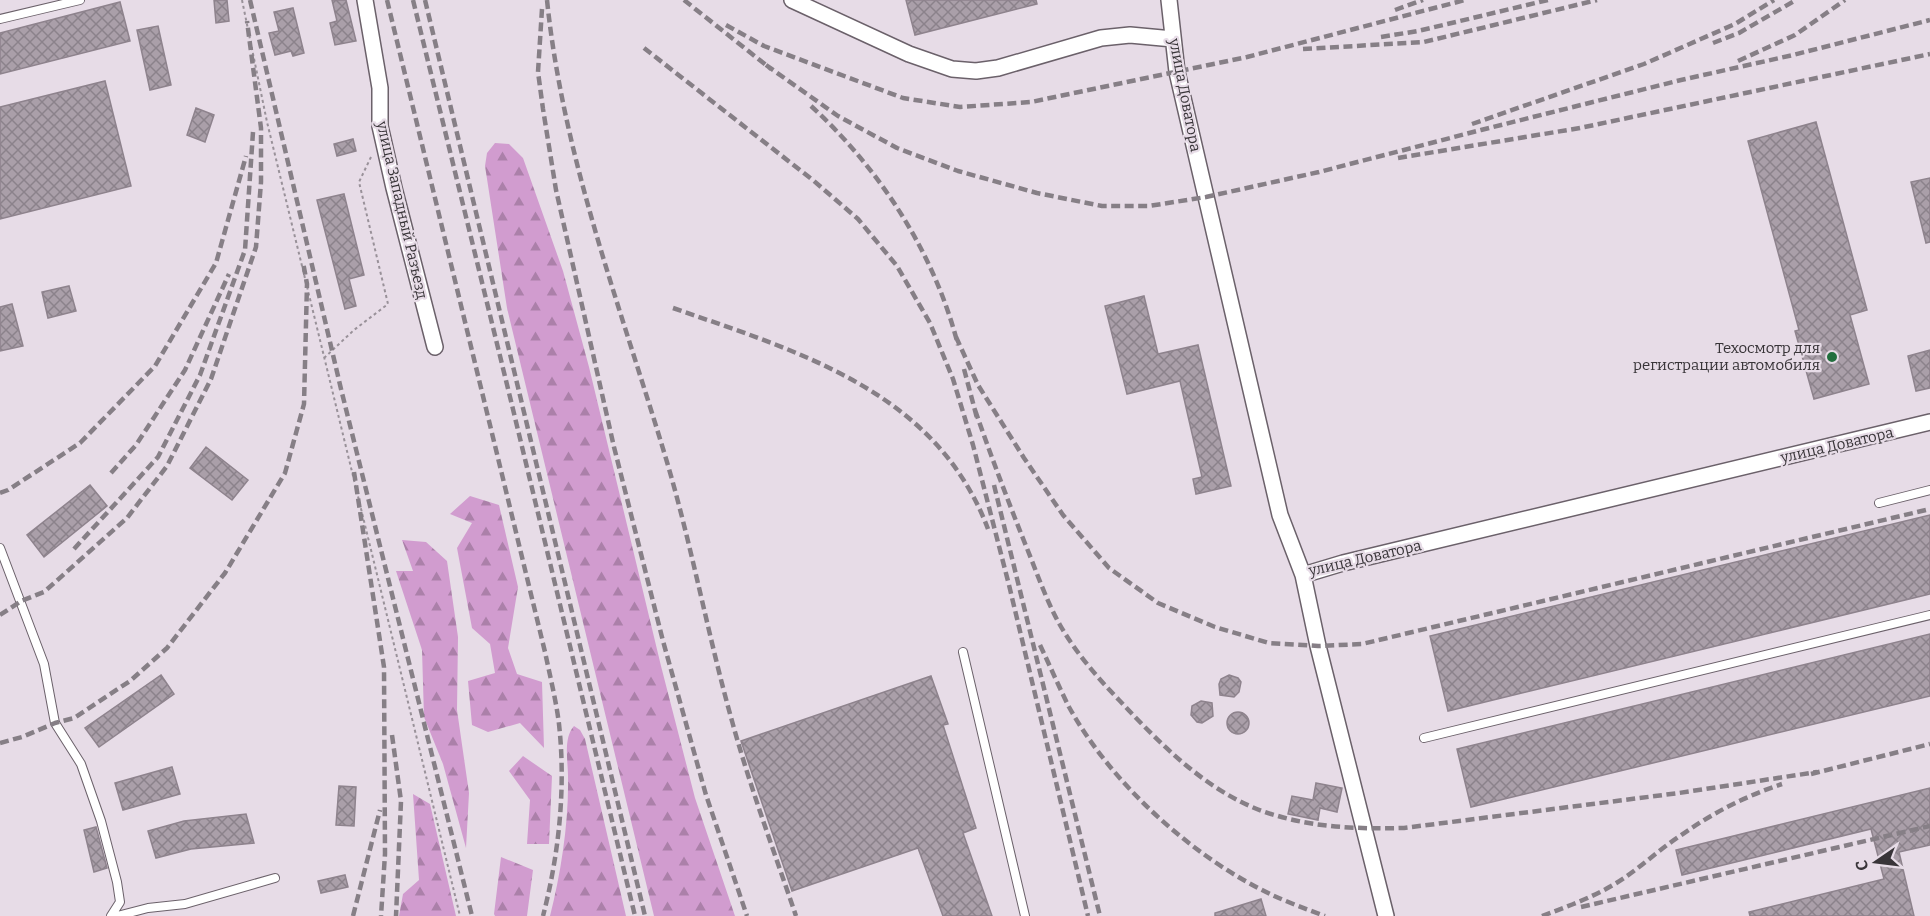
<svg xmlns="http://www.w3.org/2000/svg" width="1930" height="916" font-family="Bitter,serif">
  <defs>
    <pattern id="forest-firs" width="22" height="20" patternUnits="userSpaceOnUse" patternTransform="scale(1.5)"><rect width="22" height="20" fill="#d19ccf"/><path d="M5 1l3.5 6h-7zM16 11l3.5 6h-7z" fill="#ab80a9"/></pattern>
    <pattern id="building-cross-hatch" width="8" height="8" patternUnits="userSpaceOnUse" patternTransform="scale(1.5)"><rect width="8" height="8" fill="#aa9fa9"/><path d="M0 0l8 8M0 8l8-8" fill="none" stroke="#8b828b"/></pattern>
  </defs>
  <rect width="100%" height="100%" fill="#e7dce7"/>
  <path fill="url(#forest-firs)" d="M495,143L509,144L523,158L563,271L589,367L661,666L695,798L735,916H654L507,308L485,166L487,153Z
    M470,496L499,505L518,587L508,648L517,674L542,682L544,748L520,723L488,732L472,725L468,681L495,673L490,644L472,628L457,548L472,523L450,514Z
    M402,540L426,542L447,561L458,637L457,710L469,793L466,848L443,764L424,717L422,650L396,571H413Z
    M574,726L580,730L585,739L626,916H550C561,873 569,821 568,776C568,761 563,738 574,726Z
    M523,756L552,776L549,844H527L530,800L509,771Z
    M413,794L430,804L456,916H399L403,894L419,880Z
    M501,857L533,870L527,916H495L494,914Z"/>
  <path fill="url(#building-cross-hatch)" stroke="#8e838d" stroke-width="1.5" d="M214,0H227L229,21L216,23Z
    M332,0H346L356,41L335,45L330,23L337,21Z
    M906,0H1036L1037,4L915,35Z
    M120,2L130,41L0,74V33Z
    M293,8L304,53L293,56L291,51L275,55L269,33L279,31L274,12Z
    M158,26L171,85L150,90L137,30Z
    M105,81L131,186L0,219V107Z
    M196,108L214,115L205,142L187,135Z
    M1816,122L1867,310L1850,315L1869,384L1814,399L1795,331L1799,330L1748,141Z
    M353,139L356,151L337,156L334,144Z
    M1930,178V242L1926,243L1911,182Z
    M344,194L364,275L349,279L356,306L345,309L317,200Z
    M69,286L76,311L48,318L42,292Z
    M1144,296L1158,354L1198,345L1231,486L1196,494L1193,479L1202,477L1180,381L1127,394L1105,306Z
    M12,304L23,346L0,351V307Z
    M1930,350V388L1916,391L1908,356Z
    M206,447L248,480L232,500L190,468Z
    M90,485L107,506L44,557L27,535Z
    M1930,515V594L1448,711L1430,636Z
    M1930,634V696L1471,807L1457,749Z
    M161,675L174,694L99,747L85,728Z
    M1229,675L1238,678L1241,682L1239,692L1234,697L1220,695L1219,684L1221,679Z
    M931,676L948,724L943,725L976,828L963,833L992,916H943L918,848L792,891L741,741Z
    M1201,701L1212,703L1213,716L1202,723L1197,722L1191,715L1192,706Z
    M1227 723a11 11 0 1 1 22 0a11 11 0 1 1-22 0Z
    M172,767L180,794L123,810L115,783Z
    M1316,783L1342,788L1337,812L1320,808L1318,820L1288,814L1292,796L1313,800Z
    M339,786L356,787L354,826L336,825Z
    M1930,788V845L1899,852L1914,916H1750L1749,912L1884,879L1871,829L1682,875L1676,850Z
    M246,814L254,843L191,849L156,858L148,831L184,821Z
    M96,827L107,868L94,872L84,830Z
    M345,875L348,887L321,893L318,881Z
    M1261,899L1266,916H1215V913Z"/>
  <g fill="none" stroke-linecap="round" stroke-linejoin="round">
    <defs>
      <path id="lane" d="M0,19L80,0
        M1879,503L1930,490
        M0,548L44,664L55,723L81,764L101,821L117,882L120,902L111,916
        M963,652L1025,916
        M1424,738L1930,615
        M117,916L148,908L185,904L275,878"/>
      <path id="street" d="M365,0L380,88V126L394,188L435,347
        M792,0L909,54L952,69L976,71L998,68L1101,38L1130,35L1173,39
        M1169,0L1177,72L1280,515L1303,575L1318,646L1386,916
        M1303,575L1343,563L1930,422"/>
    </defs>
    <use href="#lane" stroke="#6b616a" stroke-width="10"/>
    <use href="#street" stroke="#6b616a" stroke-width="18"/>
    <path stroke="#999199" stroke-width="2" stroke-dasharray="3 3" stroke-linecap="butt" d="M242,0L267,122L460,916
      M324,358L354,330L388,304L359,182L371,157"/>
    <use href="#lane" stroke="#fff" stroke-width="8"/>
    <use href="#street" stroke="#fff" stroke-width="15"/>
    <path stroke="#867f86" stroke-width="4.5" stroke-dasharray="9 4.5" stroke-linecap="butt" d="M250,0L341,389L472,916
      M387,0L545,652C550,676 556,700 559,724C566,788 559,854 543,916
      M413,0L511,401L635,916
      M425,0L645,916
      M547,0C563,156 619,303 664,452C691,541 707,632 732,721C750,787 774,851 796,916
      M684,0L771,69
      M542,9L538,72L543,109L556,190L614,447L663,641L706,795L747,916
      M1395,10L1423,0
      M726,25L764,46L903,98L960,107L1031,102L1247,57L1465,0
      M1381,37L1418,31L1548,0
      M1713,43L1739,33L1796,0
      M644,48L814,181L858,219L897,266L930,323L953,379L973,445L1009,585L1088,916
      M1303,49L1424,42L1597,0
      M1738,61L1795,35L1845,0
      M766,65L838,116L897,148L958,171L1037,193L1102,206H1149L1206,197L1319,172L1481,130L1681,80L1793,55L1930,20
      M811,106C880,169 935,254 958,345
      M1472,124L1644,64L1735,24L1774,0
      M1398,158L1580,128L1930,54
      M673,308C799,352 936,391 988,529
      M956,337L978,385L1024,458L1063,515L1109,568L1158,603L1215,627L1269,643L1318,646L1362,644L1930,509
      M964,369L977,418
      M975,410C991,456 1008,501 1026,546C1037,573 1046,600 1060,625C1076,653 1097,677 1119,700C1163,747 1214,799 1278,816C1319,828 1362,829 1404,828L1679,793L1817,772
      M354,472L384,667L385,854L381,916
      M111,473L136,445L185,370L229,274
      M994,485L1100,916
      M0,493L8,490L80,443L155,366L216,263L246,156
      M74,549L158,457L200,375L245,250L253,132
      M0,615L21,601L44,592L127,518L167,466L211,379L256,247L261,182V128L247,21
      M1040,645C1050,666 1059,687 1069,707C1111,783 1191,856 1270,894C1287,902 1306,909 1325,916
      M392,735L401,801L396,916
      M0,743L22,737L55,723L74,718L130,681L167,648L225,573L285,473L304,404L307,284L303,262
      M1811,774L1930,744
      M1581,907L1930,826
      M353,916L380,810
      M1542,916C1566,907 1591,898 1613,885C1637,871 1657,851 1680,836C1712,813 1746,796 1782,784"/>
  </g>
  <circle fill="#226f3e" stroke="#e7dce7" stroke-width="2" cx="1832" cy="357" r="6"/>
  <g text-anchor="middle" stroke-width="4.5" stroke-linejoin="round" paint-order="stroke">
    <g font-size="15" fill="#383438" stroke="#e7dce7">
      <text transform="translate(1185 95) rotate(79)" y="5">улица Доватора</text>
      <text transform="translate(402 210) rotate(77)" y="5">улица Западный Разъезд</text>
      <text transform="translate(1837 445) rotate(-13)" y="5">улица Доватора</text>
      <text transform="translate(1365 558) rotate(-13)" y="5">улица Доватора</text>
    </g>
    <g font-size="15" fill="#383438" stroke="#e7dce7" text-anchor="end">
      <text x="1820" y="353">Техосмотр для<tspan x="1820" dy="17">регистрации автомобиля</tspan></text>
    </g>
  </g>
  <g transform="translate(1876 862) rotate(256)" stroke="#e7dce7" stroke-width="4.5" paint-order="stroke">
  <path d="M0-4.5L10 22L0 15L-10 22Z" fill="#383438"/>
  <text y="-9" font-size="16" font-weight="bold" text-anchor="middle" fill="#383438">С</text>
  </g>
</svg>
